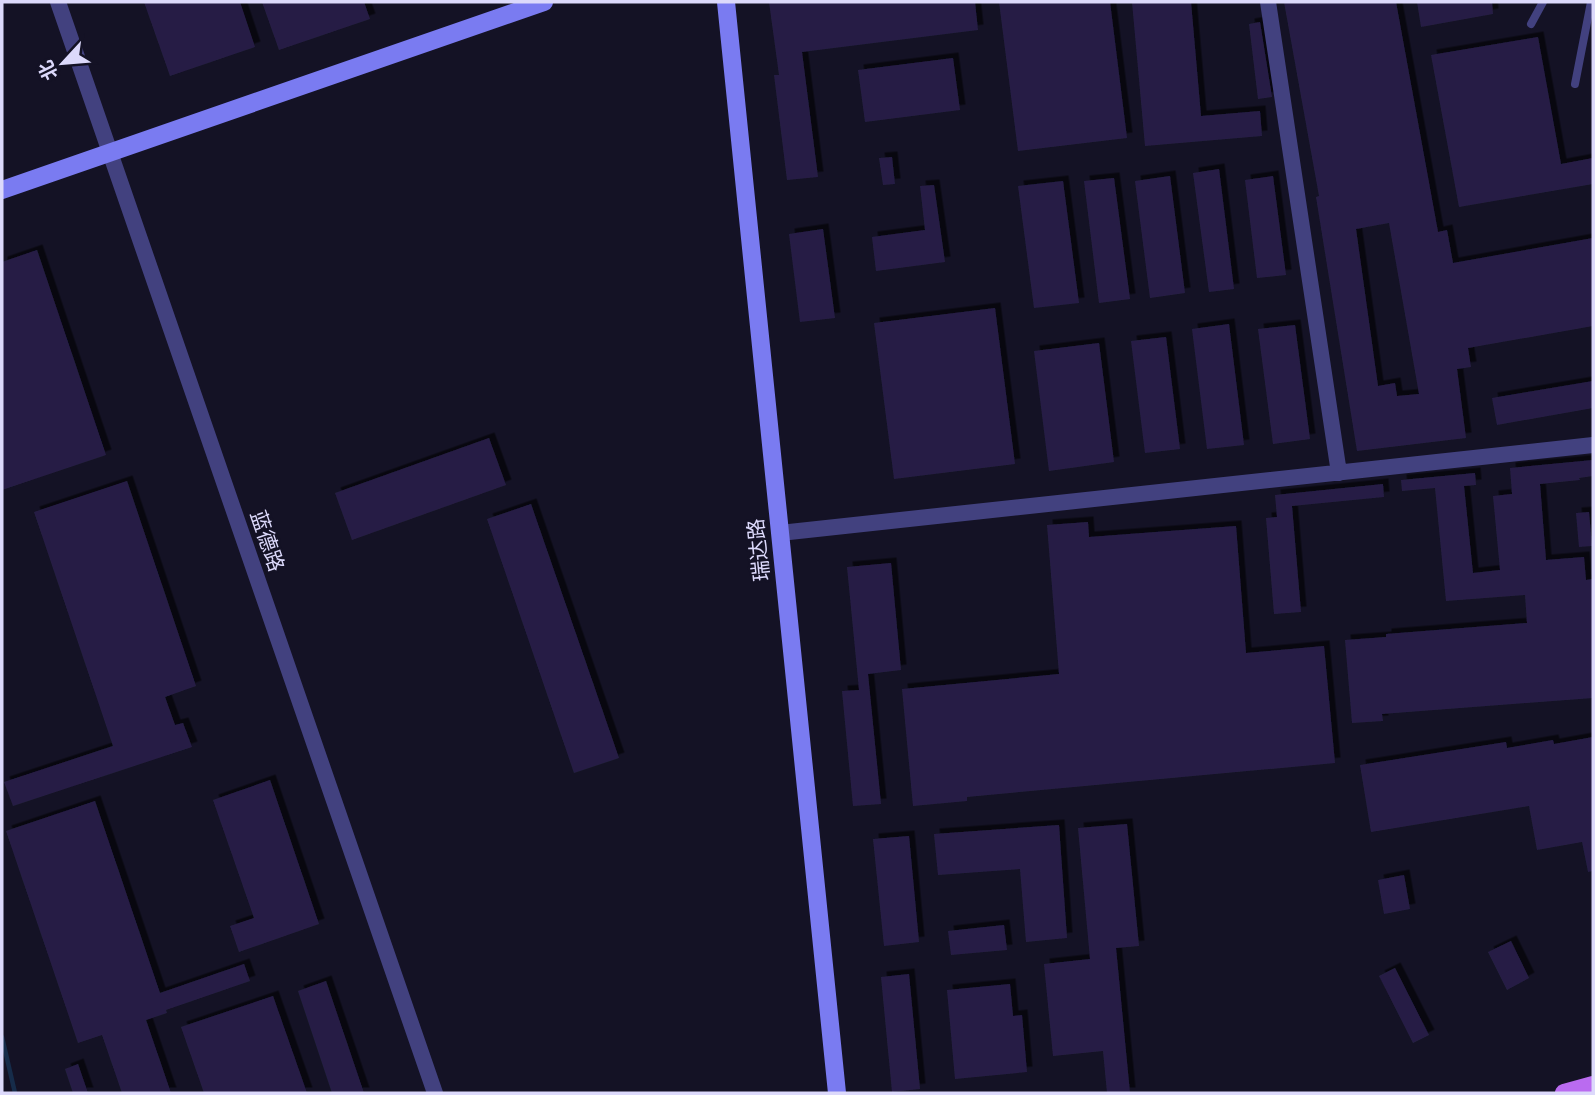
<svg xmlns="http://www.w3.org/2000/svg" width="1595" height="1095" font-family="Rubik,'Noto Sans SC',sans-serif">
  <defs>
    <filter id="shadow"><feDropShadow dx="5.5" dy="-5.5" stdDeviation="0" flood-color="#0009"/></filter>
  </defs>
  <rect width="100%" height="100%" fill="#141225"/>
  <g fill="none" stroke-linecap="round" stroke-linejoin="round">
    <path stroke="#162c4a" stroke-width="4.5" d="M2,1037L15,1093"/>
  </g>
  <path fill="#261f44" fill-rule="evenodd" filter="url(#shadow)" d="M144,2H240L255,47L170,76Z
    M262,2H364L370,19L279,50Z
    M769,2H975L978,30L802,52L818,177L787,180L774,75H779Z
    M999,2H1110L1127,138L1018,151Z
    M1132,2H1191L1201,116L1260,111L1262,136L1145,146Z
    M1284,2H1396L1438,232L1447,230L1453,263L1593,238V326L1468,348L1471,367L1457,369L1466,438L1357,451L1316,197L1319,196ZM1389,223L1419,394L1397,396L1395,383L1378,386L1356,229Z
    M1417,2H1492L1493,14L1421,27Z
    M1260,22L1272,97L1258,99L1249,24Z
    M1538,37L1561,164L1593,158V184L1459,207L1431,55Z
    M953,58L960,110L865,122L858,70Z
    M892,157L895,184L883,185L879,158Z
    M1219,169L1234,289L1209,292L1193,173Z
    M1170,176L1185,293L1150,298L1135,181Z
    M1273,176L1286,275L1257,278L1245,180Z
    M1114,178L1130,299L1099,303L1084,181Z
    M1063,181L1079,303L1034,308L1018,186Z
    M934,185L945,262L876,271L872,237L925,230L920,186Z
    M823,229L835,318L800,322L789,234Z
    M37,250L106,455L2,490V262Z
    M995,308L1015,464L894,479L874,323Z
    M1229,324L1244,445L1207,449L1192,329Z
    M1295,325L1310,439L1273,444L1258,329Z
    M1166,337L1180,449L1145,453L1131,341Z
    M1099,343L1114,462L1049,471L1034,351Z
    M1593,381V408L1497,425L1492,398Z
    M489,438L506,485L352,540L335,493Z
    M1593,460V476L1579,478L1580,480L1540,484L1546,560L1584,557L1586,580L1593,579V698L1382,714L1383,721L1352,723L1345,640L1386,637V634L1527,623L1525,595L1446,601L1435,488L1402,491L1401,480L1475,473L1476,485L1464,486L1473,573L1500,570L1493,496L1512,494L1510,468Z
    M127,481L196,686L165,697L175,725L183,723L192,747L13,806L4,782L113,746L34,512Z
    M1383,484L1384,497L1292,506L1301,612L1274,614L1266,518L1277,517L1275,495Z
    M531,504L619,758L574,773L487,519Z
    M1589,512L1592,546L1579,547L1576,513Z
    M1088,522L1089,537L1236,526L1246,653L1324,646L1335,763L967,797V801L913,806L902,689L1059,674L1047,525Z
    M891,563L901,670L868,674L881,804L853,806L842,691L859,690L847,567Z
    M1593,737V871L1588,872L1582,842L1537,850L1529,806L1371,832L1360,765L1506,742L1507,748L1553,740L1554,744Z
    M270,780L319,924L239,952L230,926L254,918L213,800Z
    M95,801L160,993L244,964L250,981L166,1010L167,1013L146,1020L171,1093H122L102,1035L78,1043L6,831Z
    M1127,824L1139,946L1116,948L1130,1093H1107L1103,1051L1053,1056L1044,964L1090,959L1078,828Z
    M1059,825L1067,938L1026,942L1020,869L938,875L934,834Z
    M909,836L919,942L884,946L873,839Z
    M1404,875L1410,909L1384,914L1378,880Z
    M1004,925L1007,950L951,955L948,931Z
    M1511,941L1529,978L1507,990L1488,952Z
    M1395,968L1429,1035L1413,1043L1379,976Z
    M909,974L920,1089L892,1092L881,977Z
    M326,981L364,1093H332L298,991Z
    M1010,984L1013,1016L1022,1015L1027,1072L955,1079L947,990Z
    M273,996L307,1093H204L181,1027Z
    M78,1064L88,1093H73L65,1069Z"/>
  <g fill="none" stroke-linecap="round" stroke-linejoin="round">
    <path stroke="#42417f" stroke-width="8" d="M1531,24L1543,2
      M1575,84L1591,2"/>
    <path stroke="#42417f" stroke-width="16" d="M58,2L435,1093
      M1268,2L1339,473
      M780,533L1593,445"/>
    <path stroke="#7a7bf1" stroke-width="18" d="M726,2L837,1093
      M2,190L544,2"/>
    <path stroke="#ba6bf0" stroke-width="18" d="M1564,1093L1593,1085"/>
  </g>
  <g text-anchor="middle" stroke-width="5" stroke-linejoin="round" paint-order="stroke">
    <g font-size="21" fill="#dcd9fb" stroke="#141225">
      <text transform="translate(267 541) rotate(71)" y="7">蓝德路</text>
      <text transform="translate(759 550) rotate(-96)" y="7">瑞达路</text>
    </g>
  </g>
  <rect width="1595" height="1095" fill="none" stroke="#dcd9fb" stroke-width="7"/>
  <g transform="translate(63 63) rotate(244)" stroke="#141225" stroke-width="5" paint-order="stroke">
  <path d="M0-5L12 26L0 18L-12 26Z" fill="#dcd9fb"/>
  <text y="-10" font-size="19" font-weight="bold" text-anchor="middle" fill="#dcd9fb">北</text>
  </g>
</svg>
